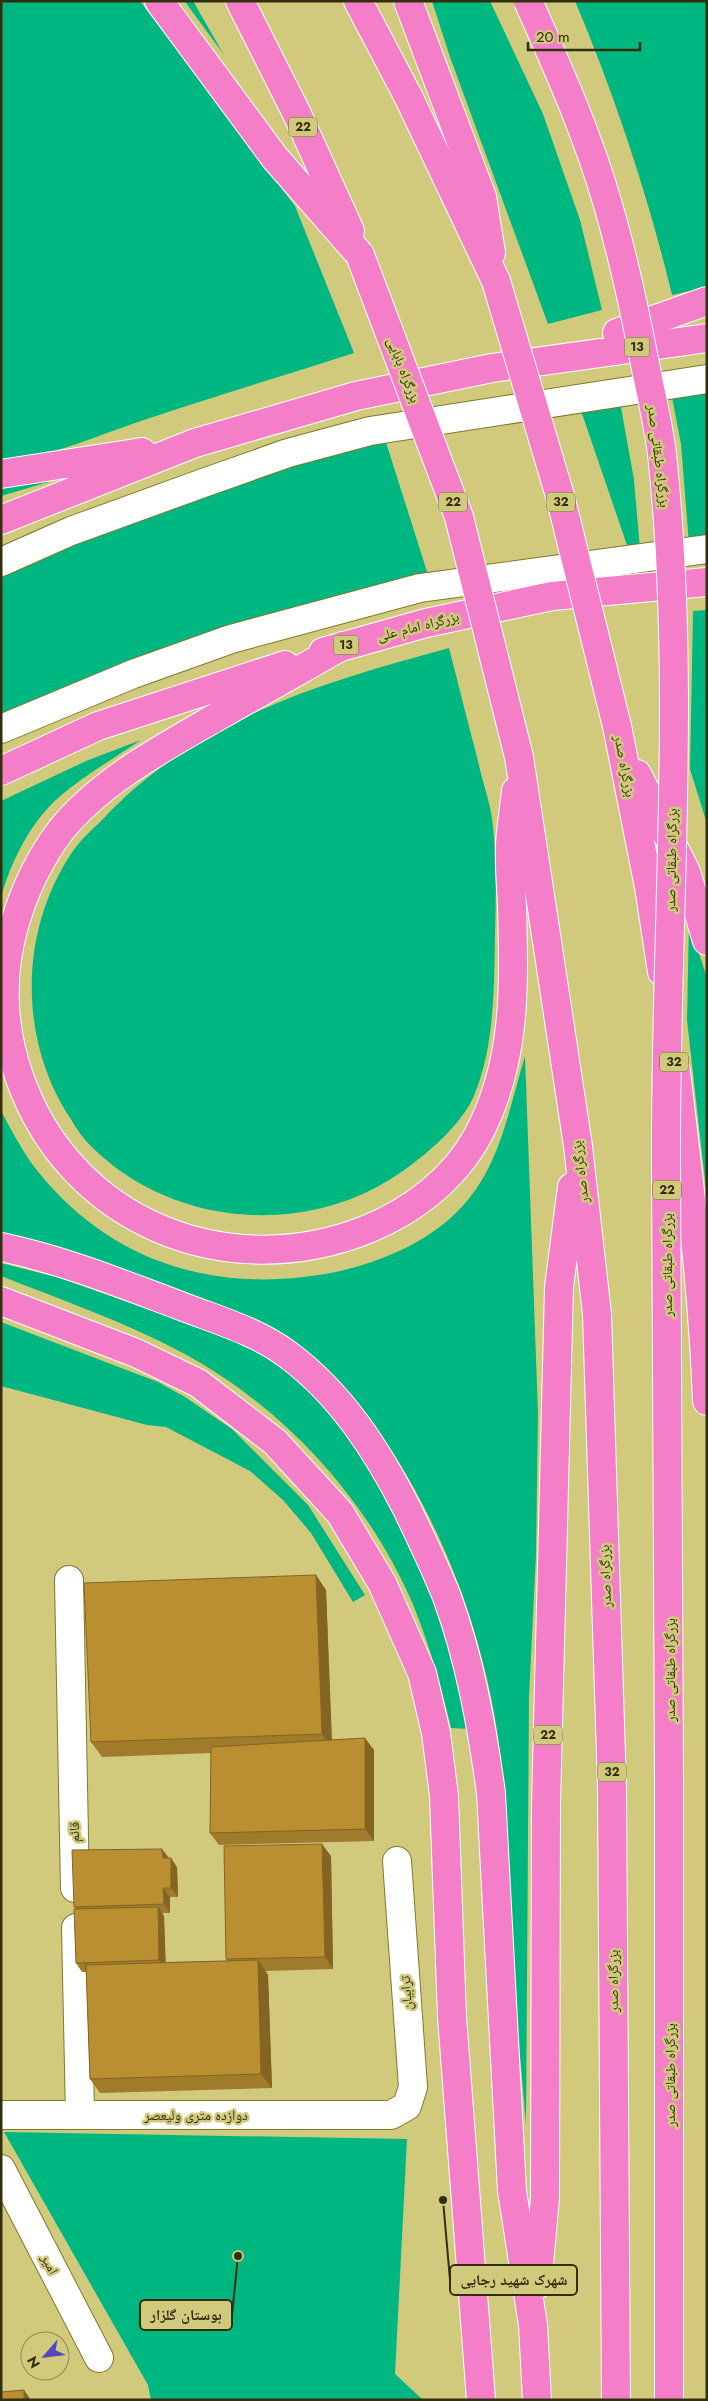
<svg xmlns="http://www.w3.org/2000/svg" width="708" height="2401" font-family="Jost,'Noto Naskh Arabic',sans-serif">
  <rect width="100%" height="100%" fill="#d1ca7d"/>
  <path fill="#00b781" d="M1,1H140L295,206L354,353C286,375 218,395 150,418C101,434 53,456 1,463Z
    M185,1H193L224,55L186,3Z
    M432,1H490L543,114L580,220L602,310L548,324L450,57Z
    M575,1H707V287L672,295C648,195 615,96 575,1Z
    M707,389V542L689,544L681,444L671,392Z
    M619,396L634,480L640,549L629,551L577,399Z
    M384,436L429,578L1,717V572L186,498Z
    M52,481L1,496V487Z
    M707,610V824L690,769L693,611Z
    M449,648C459,686 468,724 478,761C482,780 489,799 492,818C497,856 496,896 495,934C494,988 495,1047 473,1098C458,1131 409,1170 377,1187C283,1237 160,1220 86,1141C81,1135 76,1128 72,1121C19,1043 18,934 71,854C79,841 93,829 104,818C198,718 321,683 449,648Z
    M141,740C113,759 83,776 58,798C30,823 11,862 1,897V801L86,761Z
    M689,922L707,978V1198L687,1020Z
    M525,1056L538,1413L536,1554L529,1698L526,2125C521,2061 514,1998 510,1934C507,1876 508,1817 501,1760C489,1652 450,1541 391,1450C367,1415 342,1380 309,1353C281,1331 248,1319 216,1306C146,1277 74,1252 1,1233V1111C12,1131 22,1151 36,1169C112,1266 223,1296 340,1271C387,1260 435,1239 467,1201C501,1161 510,1105 525,1056Z
    M1,1263L60,1278L252,1346L282,1363L314,1392L339,1422L386,1492L437,1601L471,1729L451,1728C441,1686 429,1643 412,1602C366,1497 283,1407 183,1353C125,1322 62,1300 1,1276Z
    M1,1322L158,1382L185,1397L232,1429L308,1505L365,1595L353,1602L311,1533L283,1500L250,1471L166,1427L147,1425L1,1386Z
    M4,2132L407,2139L395,2374L423,2400H151L148,2385Z"/>
  <g fill="none" stroke-linecap="round" stroke-linejoin="round">
    <defs>
      <path id="minor" d="M1,562L71,531L206,482L288,453L370,431L707,379
        M1,729L133,674L231,639L420,588L707,549
        M69,1580L75,1888
        M76,1928L80,2114
        M1,2115H391L407,2106L413,2087L397,1861
        M1,2169L99,2358"/>
      <path id="highway" d="M159,1L275,158L360,255
        M240,1L297,114L350,231
        M358,1L409,98L496,281
        M408,1L482,197L491,253
        M617,333L707,301
        M1,474L142,452
        M1,520L195,443L356,396L492,368L707,338
        M342,646C299,670 257,694 215,718C161,749 101,781 61,830C39,859 24,891 14,926C0,976 2,1027 19,1076C69,1222 227,1286 368,1229C412,1211 453,1180 477,1137C517,1063 514,987 512,906C511,885 509,864 510,844C511,827 514,809 516,791
        M323,652L426,623L552,596L707,582
        M617,726L649,887L662,972
        M519,757L578,1146L597,1314L612,1787L616,2400
        M1,771L98,726L285,665
        M637,774L686,872L707,941
        M676,1072C689,1181 703,1291 707,1401
        M1,1247C63,1260 122,1284 181,1306C217,1320 256,1331 287,1354C341,1394 377,1450 407,1509C421,1538 435,1567 447,1597C470,1660 482,1727 491,1793L512,2191L533,2325L537,2400
        M1,1301L136,1353L198,1383L275,1442L340,1513L382,1583L422,1673L436,1733L444,1796L452,2017L481,2400
        M537,2285L545,2198L546,1805L559,1287L572,1187"/>
    </defs>
    <use href="#minor" stroke="#80782b" stroke-width="30"/>
    <use href="#highway" stroke="#fff" stroke-width="30"/>
    <use href="#minor" stroke="#fff" stroke-width="28"/>
    <use href="#highway" stroke="#f47fc8" stroke-width="28"/>
    <defs>
      <path id="highway-bridge" d="M528,1C558,68 588,135 608,205C623,256 634,307 644,359C650,390 658,422 662,454C687,688 665,925 666,1159C669,1573 670,1986 669,2400
        M360,255L459,517L519,757
        M496,281L560,496L617,726"/>
    </defs>
    <use href="#highway-bridge" stroke="#fff" stroke-width="30" stroke-linecap="butt"/>
    <use href="#highway-bridge" stroke="#f47fc8" stroke-width="28"/>
  </g>
  <path fill="#9f7b2b" d="M326,1590L332,1739L374,1750V1841L219,1845L210,1833L211,1753L102,1757L91,1742Z
    M331,1856L333,1969L265,1971L268,1975L272,2088L100,2093L90,2079L86,1972H82L76,1963V1909L74,1907L169,1858L177,1867L178,1897H170V1913H162L164,1916L165,1962L227,1961L226,1959Z"/>
  <path fill="#826423" d="M316,1575L326,1590L332,1749L322,1734Z
    M365,1738L374,1750V1841L365,1829Z
    M322,1844L331,1856L333,1969L325,1957Z
    M162,1849L169,1858H163Z
    M171,1858L177,1867L178,1897L171,1888Z
    M163,1888L170,1897V1913L164,1904Z
    M158,1907L164,1916L166,1969L159,1960Z
    M258,1960L268,1975L272,2088L261,2074Z
    M24,2390L31,2400H24Z"/>
  <path fill="#b98f32" stroke="#826423" d="M316,1575L322,1734L91,1742L84,1583Z
    M365,1738V1829L210,1833L211,1747Z
    M322,1844L325,1957L226,1959L224,1846Z
    M162,1849L163,1858H171V1888H163L164,1904L74,1907L72,1850Z
    M158,1907L159,1960L76,1963L74,1909Z
    M258,1960L261,2074L90,2079L86,1965Z
    M24,2390V2400H1V2392Z"/>
  <g text-anchor="middle" stroke-width="5" stroke-linejoin="round" paint-order="stroke">
    <g fill="#d1ca7d" stroke="#625e30" stroke-width="1">
      <rect x="289" y="117.5" width="28" height="19" rx="4"/>
      <rect x="624.5" y="337.5" width="25" height="19" rx="4"/>
      <rect x="439" y="492.5" width="28" height="19" rx="4"/>
      <rect x="547" y="492.5" width="28" height="19" rx="4"/>
      <rect x="333.5" y="635.5" width="25" height="19" rx="4"/>
      <rect x="660" y="1052.5" width="28" height="19" rx="4"/>
      <rect x="653" y="1180.5" width="28" height="19" rx="4"/>
      <rect x="534" y="1725.5" width="28" height="19" rx="4"/>
      <rect x="598" y="1762.5" width="28" height="19" rx="4"/>
    </g>
    <g font-size="12" font-weight="bold" fill="#322f0f">
      <text x="303" y="131">22</text>
      <text x="637" y="351">13</text>
      <text x="453" y="506">22</text>
      <text x="561" y="506">32</text>
      <text x="346" y="649">13</text>
      <text x="674" y="1066">32</text>
      <text x="667" y="1194">22</text>
      <text x="548" y="1739">22</text>
      <text x="612" y="1776">32</text>
    </g>
    <g font-size="14" fill="#322f0f" stroke="#d1ca7d">
      <text transform="translate(404 370) rotate(69)" y="5">بزرگراه بابایی</text>
      <text transform="translate(659 456) rotate(83)" y="5">بزرگراه طبقاتی صدر</text>
      <text transform="translate(418 626) rotate(-14)" y="5">بزرگراه امام علی</text>
      <text transform="translate(625 766) rotate(79)" y="5">بزرگراه صدر</text>
      <text transform="translate(671 860) rotate(-89)" y="5">بزرگراه طبقاتی صدر</text>
      <text transform="translate(580 1172) rotate(-97)" y="5">بزرگراه صدر</text>
      <text transform="translate(667 1265) rotate(-90)" y="5">بزرگراه طبقاتی صدر</text>
      <text transform="translate(605 1576) rotate(-92)" y="5">بزرگراه صدر</text>
      <text transform="translate(670 1670) rotate(-90)" y="5">بزرگراه طبقاتی صدر</text>
      <text transform="translate(74 1832) rotate(-91)" y="5">قائم</text>
      <text transform="translate(613 1981) rotate(-90)" y="5">بزرگراه صدر</text>
      <text transform="translate(406 1993) rotate(-94)" y="5">ترابیان</text>
      <text transform="translate(670 2075) rotate(-90)" y="5">بزرگراه طبقاتی صدر</text>
      <text x="196" y="2120">دوازده متری ولیعصر</text>
      <text transform="translate(50 2264) rotate(63)" y="5">امیر</text>
    </g>
  </g>
  <path fill="none" stroke="#322f0f" stroke-width="2" d="M443 2200L450 2280M238 2256L232 2315"/>
  <g fill="#322f0f" stroke="#d1ca7d" stroke-width="2">
    <circle cx="443" cy="2200" r="5"/>
    <circle cx="238" cy="2256" r="5"/>
  </g>
  <g fill="#d1ca7d" stroke="#322f0f" stroke-width="2">
    <rect x="450" y="2265" width="127" height="30" rx="5"/>
    <rect x="140" y="2300" width="92" height="30" rx="5"/>
  </g>
  <g font-size="15" text-anchor="middle" font-weight="bold" fill="#322f0f">
    <text x="514" y="2285">شهرک شهید رجایی</text>
    <text x="186" y="2320">بوستان گلزار</text>
  </g>
  <rect width="708" height="2401" fill="none" stroke="#322f0f" stroke-width="5"/>
  <g transform="translate(45 2356) rotate(242)"><circle r="24" fill="#d1ca7d" stroke="#918c51"/>
  <path d="M0-4L9 19L0 12L-9 19Z" fill="#5647be"/>
  <text y="-8" font-size="14" font-weight="bold" text-anchor="middle" fill="#322f0f">N</text>
  </g>
  <path d="M528 42v8h112v-8" fill="none" stroke="#322f0f" stroke-width="2.5"/>
  <text x="536" y="42" font-size="15" fill="#322f0f" stroke="#d1ca7d" stroke-width="4" paint-order="stroke">20 m</text>
</svg>
